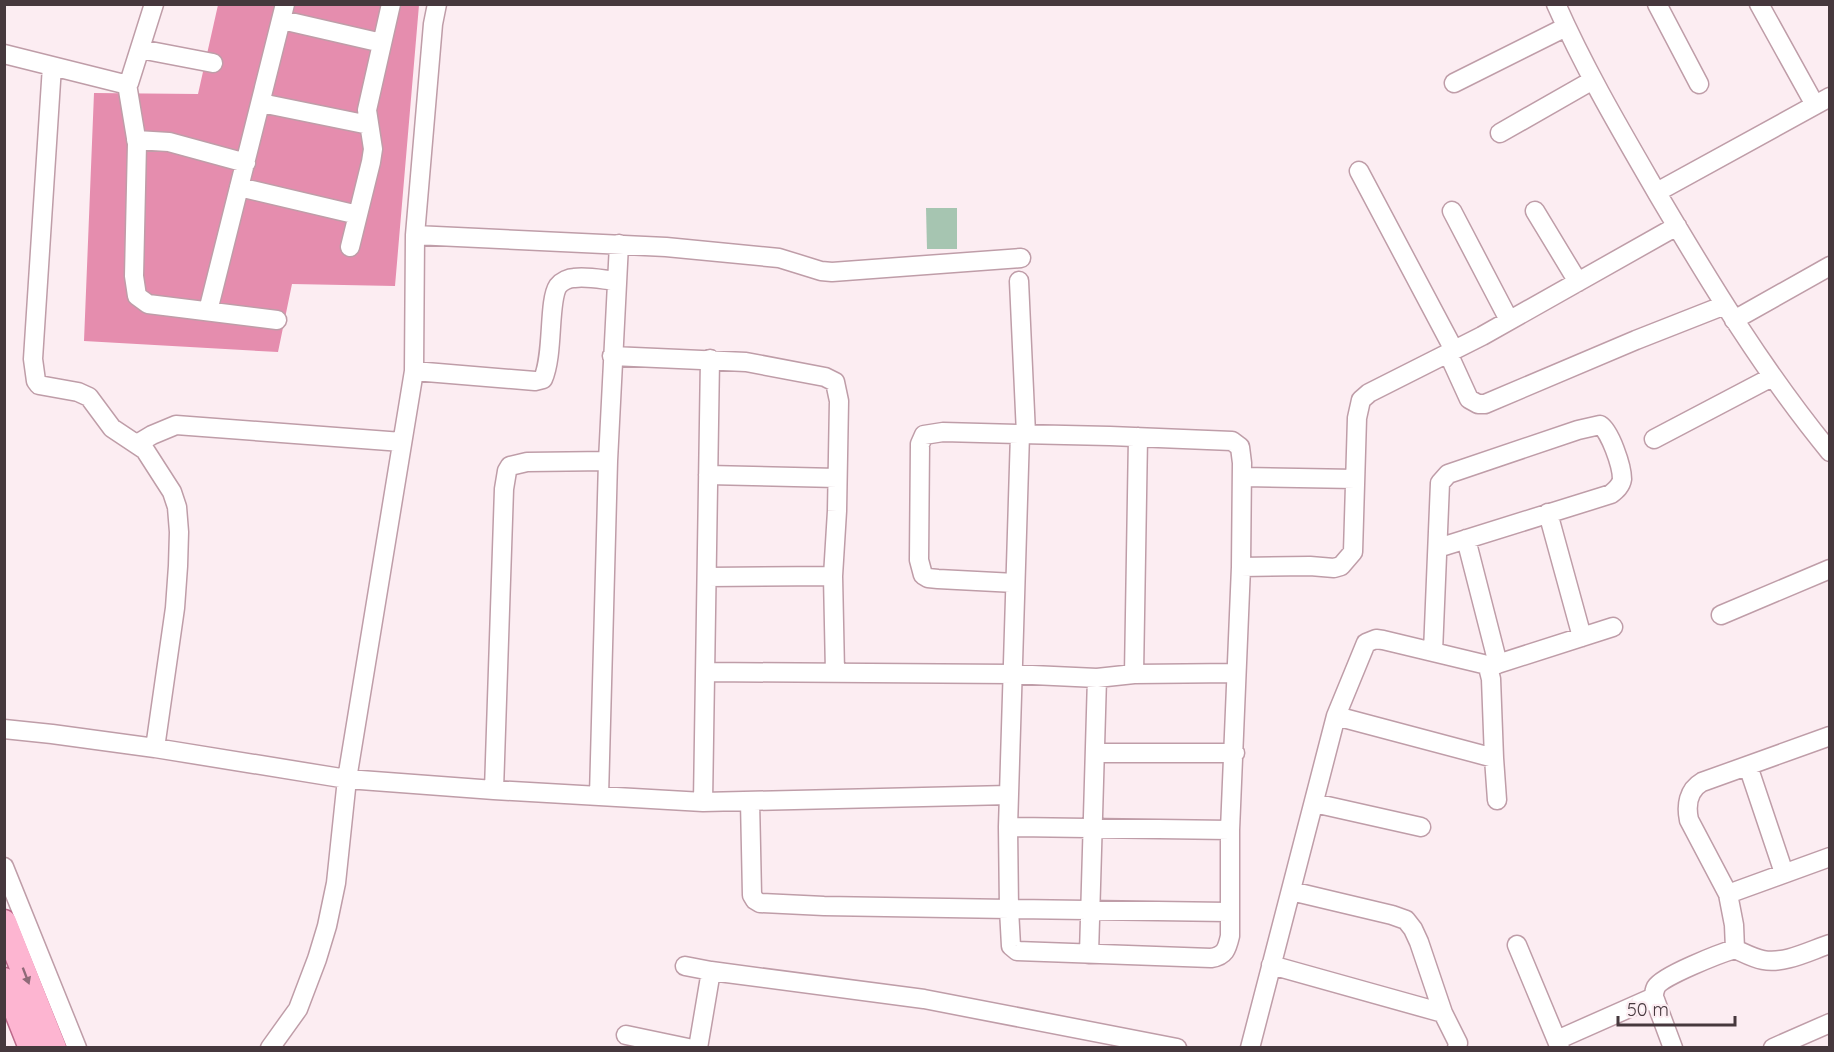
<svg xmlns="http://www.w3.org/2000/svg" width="1834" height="1052" font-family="Quicksand,sans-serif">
  <rect width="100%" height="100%" fill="#fcedf2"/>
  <path fill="#e58dae" d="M218,5H419L395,286L292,284L278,352L84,341L94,93L198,94Z"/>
  <path fill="#a6c5b1" d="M926,208H957V249H927Z"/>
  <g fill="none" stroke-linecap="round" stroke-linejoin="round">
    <defs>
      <path id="minor" d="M154,4L129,83H120L52,66L33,359L36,381L39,385L78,392L89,397L112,428L145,450L172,492L177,507L179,532L178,566L175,608L155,748
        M1556,4C1586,72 1623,134 1660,198C1712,286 1765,373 1830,452
        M1657,4L1699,84
        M1759,4L1815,105
        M282,20L382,43
        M140,49L213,63
        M4,54L52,66
        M1454,83L1566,27
        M127,84L137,144L134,276L137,296L148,304L277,320
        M261,103L369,125
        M1500,133L1593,80
        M136,140L169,142L246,163
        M1359,171L1454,350
        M239,187L358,215
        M1657,192L1830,97
        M1452,211L1509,320
        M1535,211L1578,282
        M415,235L666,247L779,258L821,271L832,272L1021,258
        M350,247L371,162L373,149L367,110L391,4
        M1019,281L1026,434
        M208,311L285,4
        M1734,320L1830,266
        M1448,353L1469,399L1478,404H1485L1636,340L1725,305
        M612,356L746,362L825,377L835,382L839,401L837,511L833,576L835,672
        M414,371L535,381L543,379C554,354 548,301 558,286C562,281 569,278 574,278C588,276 604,280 617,281
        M1654,439L1772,377
        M137,444L152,435L176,425L402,442
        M708,475L837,478
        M1243,477L1355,479
        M1548,513L1582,637
        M1466,539L1498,664
        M1241,567L1310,566L1334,568L1341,566L1353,552L1357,418L1361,400L1369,393L1482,336L1677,226
        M707,577L833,576
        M1015,583L938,579L928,578L923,575L919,560L920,444L924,435L943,432L1020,434
        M1721,615L1830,569
        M1433,652L1440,483L1448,474L1578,430L1600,425C1610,431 1622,466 1622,479C1621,486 1616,490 1611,494L1438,548
        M1488,667L1491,679L1494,758
        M705,672L1012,674L1097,678L1134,674L1236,673
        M1134,674L1138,437
        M1336,716L1494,758L1497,800
        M4,729L52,734L155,748L347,779L494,790L703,802L1009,795
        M1095,753H1235
        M1748,766L1784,873
        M494,790L504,489L507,471L510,466L527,462L608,461
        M599,796L608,461L619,244
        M750,801L752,895L755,900L760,903L824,906L1009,909L1011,946L1017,951L1211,958C1225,956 1227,949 1230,936V830L1241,567L1242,463L1240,447L1232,441L1110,436L1020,434L1008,827L1009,909L1228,912
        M703,802L710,359
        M1314,803L1421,827
        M1008,827L1230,830
        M4,867L77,1048
        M1291,891L1392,915L1406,920L1413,929L1419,942L1443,1013
        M1728,894L1830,857
        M1517,945L1560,1048
        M1735,949L1734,925L1728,894L1689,820C1686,806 1688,790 1702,782L1830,736
        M1089,954L1097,678
        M1271,965L1443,1013L1458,1043L1457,1048
        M685,966L711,971
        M626,1035L688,1048
        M1557,1040L1654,997
        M270,1048L298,1009L317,959L327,926L336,883L347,779L414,371L415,235L433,24L437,4
        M698,1048L711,971L924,999L1177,1048
        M1250,1048L1336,716L1366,643L1376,639L1383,640L1483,664L1488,667L1613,627
        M1673,1048L1654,997C1654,994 1655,989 1656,987C1662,976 1721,953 1735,949C1744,953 1753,958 1763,960C1785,964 1809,951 1830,944
        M1773,1048L1830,1023"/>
      <path id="major" d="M4,922L54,1048
        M4,980L31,1048"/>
    </defs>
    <use href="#minor" stroke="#bf9da8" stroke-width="21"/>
    <use href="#major" stroke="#bc698a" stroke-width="27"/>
    <use href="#minor" stroke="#fff" stroke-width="18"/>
    <use href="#major" stroke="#fdb5d1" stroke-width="24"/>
  </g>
  <defs><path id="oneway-solid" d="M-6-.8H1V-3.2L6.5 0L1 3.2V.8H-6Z" transform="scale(1.5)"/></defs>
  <use fill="#8f6a78" href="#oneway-solid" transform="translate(26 976) rotate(69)"/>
  <rect width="1834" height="1052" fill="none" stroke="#46383d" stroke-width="12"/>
  <path d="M1618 1016v9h117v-9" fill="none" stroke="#46383d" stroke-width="3"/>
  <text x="1627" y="1016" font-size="18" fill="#46383d" stroke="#fcedf2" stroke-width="4.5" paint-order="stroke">50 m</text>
</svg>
